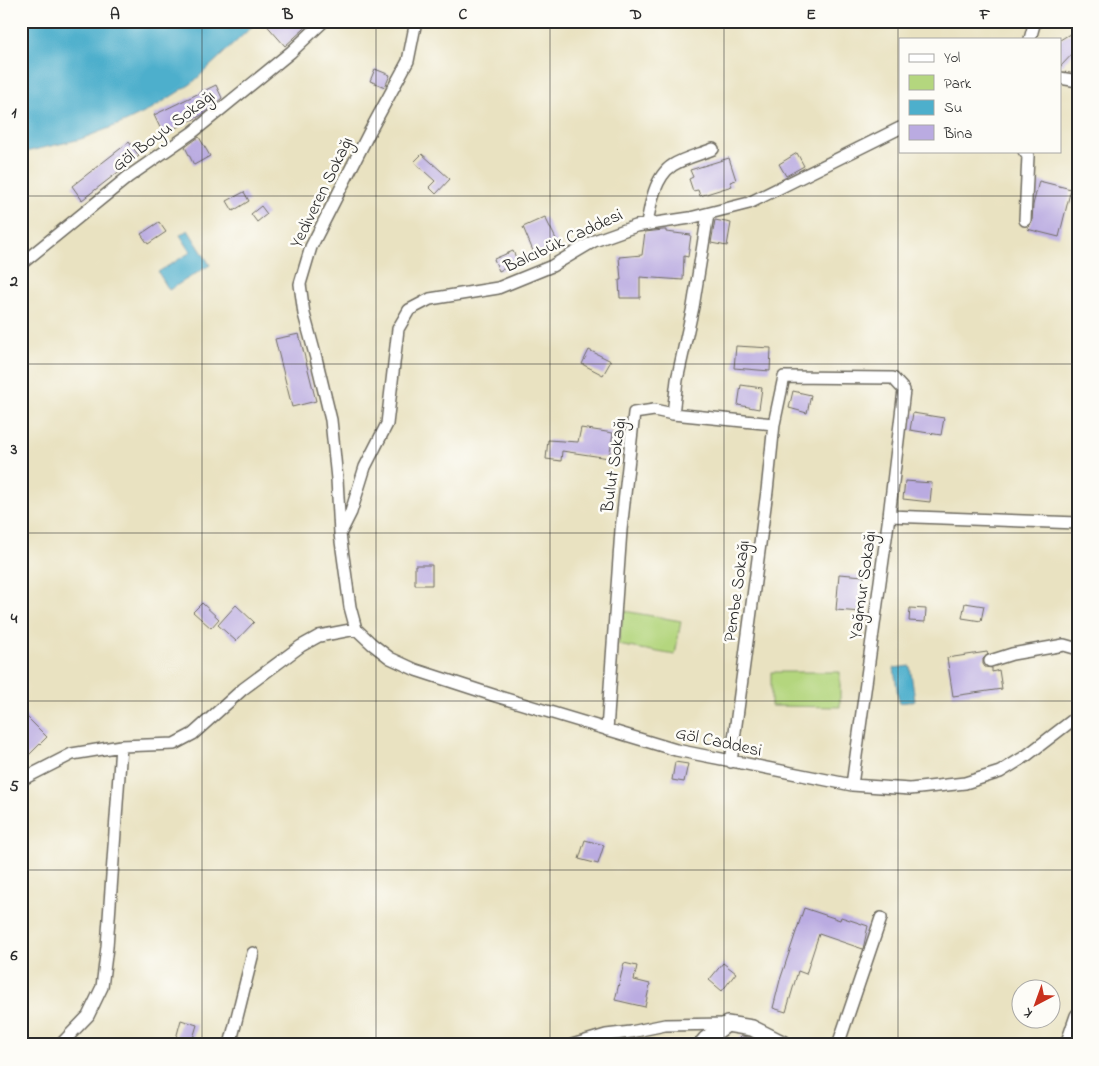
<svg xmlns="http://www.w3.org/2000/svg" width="1099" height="1066" font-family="'Indie Flower',sans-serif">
  <rect width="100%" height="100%" fill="#fdfcf7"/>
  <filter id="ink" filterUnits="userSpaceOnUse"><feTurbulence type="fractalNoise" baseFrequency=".02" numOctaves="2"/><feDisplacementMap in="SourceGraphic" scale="10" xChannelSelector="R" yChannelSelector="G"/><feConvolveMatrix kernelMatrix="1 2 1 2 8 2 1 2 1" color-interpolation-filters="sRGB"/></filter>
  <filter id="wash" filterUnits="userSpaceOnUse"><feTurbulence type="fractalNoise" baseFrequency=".0096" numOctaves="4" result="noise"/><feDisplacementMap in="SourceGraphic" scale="20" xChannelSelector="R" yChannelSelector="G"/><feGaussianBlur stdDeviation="1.12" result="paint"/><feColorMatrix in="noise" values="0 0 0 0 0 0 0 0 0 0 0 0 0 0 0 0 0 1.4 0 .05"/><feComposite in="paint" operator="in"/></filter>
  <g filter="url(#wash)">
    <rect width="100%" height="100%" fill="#e9e2c1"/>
    <path fill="#b4d67e" stroke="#708054" d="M624,611L681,621L675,655L618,645Z
      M771,672H840V707L771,706Z"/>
    <path fill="#4dafcc" stroke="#3c6d7c" d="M21,21H258L191,84L148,111L125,122L81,139L21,153Z
      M188,230L210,265L169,290L158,272L191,252L180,235Z
      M910,666L915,701L899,703L894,668Z"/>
    <g id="blocks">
      <path fill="#baabe1" d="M263,21H313L285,46Z
        M1078,29V48L1060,67V40Z
        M375,69L390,75L385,87L370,81Z
        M216,85L222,98L202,115L163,134L154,115Z
        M199,137L210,156L194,165L185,147Z
        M129,142L139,156L82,200L72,186Z
        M797,153L804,166L786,176L779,164Z
        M422,154L450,179L436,194L429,187L435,181L414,162Z
        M729,158L736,180L730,182L732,186L700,196L698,190L693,191L689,179L693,177L690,170Z
        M1039,181L1071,189L1059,237L1027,229L1032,221L1033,205Z
        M244,192L249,201L233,211L227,201Z
        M261,206L267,214L257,222L251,214Z
        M545,217L560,247L536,258L523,227Z
        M715,220L731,223L727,246L711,243Z
        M159,222L166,232L148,244L141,234Z
        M663,230H666V232L691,235L688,257L684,256L683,280L640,277V298H620L619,280H621L619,257L642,255L645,232Z
        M513,251L518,262L499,271L494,259Z
        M299,334L316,401L292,407L275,339Z
        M736,346L771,348L770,371L734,368Z
        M589,350L611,361L603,375L582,364Z
        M741,385L762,388L759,409L738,405Z
        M793,391L811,395L807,413L789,408Z
        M913,413L944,418L941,435L910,430Z
        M581,428L613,433L609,458L562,451L561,461L546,459L548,440L578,442Z
        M905,481L932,483L930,502L903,499Z
        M415,565H432V585H415Z
        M839,574L864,576L861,612L836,610Z
        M202,603L219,619L211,628L193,612Z
        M965,603L984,606L981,621L962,618Z
        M236,605L254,622L236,641L218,625Z
        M910,608L926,609L925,622L909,621Z
        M987,652L988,654L983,659V664L985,667L992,668V672L999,670L1002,689L953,696L947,658Z
        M21,711L47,737L21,763Z
        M675,762L688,764L684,782L672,780Z
        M585,840L604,845L598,864L579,859Z
        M804,908L840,920L841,917L868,926L863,949L819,934L806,974L798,971L786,1012L773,1008L780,980Z
        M624,963L637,966L634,980L650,984L645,1007L615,1000Z
        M723,963L736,973L722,991L709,980Z
        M181,1020L197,1025L191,1045H185L175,1042Z
        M741,1036L749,1037L765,1045H738Z"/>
    </g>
  </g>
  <g filter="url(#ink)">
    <use href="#blocks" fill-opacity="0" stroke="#6e6b60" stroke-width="1"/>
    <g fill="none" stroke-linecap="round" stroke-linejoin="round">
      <defs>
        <path id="minor" d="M1030,39L1035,21
          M1060,78L1078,81
          M900,128L749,203L690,218L636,226L594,241L552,266L498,288L430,299L409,310L398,329L387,424L365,467L351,512L340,534L350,607L356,629L372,644L390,658L416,670L496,696L676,750L852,785L910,789L965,783L1000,772L1026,756L1078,716
          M1024,151L1028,156L1025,220
          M647,224C650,205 655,176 673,165C684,158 701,154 713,149
          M21,264L128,177L193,132L291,52L324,21
          M673,414L774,424
          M889,516L1078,523
          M340,533L337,479L331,420L316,358L304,314L300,284L311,247L370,131L408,61L416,21
          M990,661L1012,654L1064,645L1078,649
          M607,730L621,530L634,413L654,410L673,414L677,380L693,307L708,214
          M731,762L767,491L774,424L784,377L893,378L904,390L889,516L852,785
          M21,780L72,754L121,746L174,744L193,734L243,689L301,646L319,636L356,629
          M62,1043L88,1016L102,987L107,947L121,746
          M230,1045L253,953
          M572,1045L606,1035L631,1032L665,1025L727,1024
          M838,1045L881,918"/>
        <path id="tertiary" d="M701,1045L706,1039L727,1024L752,1028L786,1045
          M1068,1045L1078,1016"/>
      </defs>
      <use href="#minor" stroke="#6e6b60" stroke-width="14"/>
      <use href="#tertiary" stroke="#6e6b60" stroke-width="18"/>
      <use href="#minor" stroke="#fff" stroke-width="11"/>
      <use href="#tertiary" stroke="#fff" stroke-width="15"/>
    </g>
  </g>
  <path fill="none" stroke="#2b2b2b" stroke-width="1" stroke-opacity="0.55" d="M202,21V1045M376,21V1045M550,21V1045M724,21V1045M898,21V1045M21,196H1078M21,364H1078M21,533H1078M21,701H1078M21,870H1078"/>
  <g text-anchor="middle" stroke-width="5" stroke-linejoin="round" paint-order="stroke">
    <g font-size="18" fill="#2b2b2b" stroke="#fdfcf7">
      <text transform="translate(163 130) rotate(-37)" y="6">Göl Boyu Sokağı</text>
      <text transform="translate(321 192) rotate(-64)" y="6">Yediveren Sokağı</text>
      <text transform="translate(563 240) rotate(-25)" y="6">Balcıbük Caddesi</text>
      <text transform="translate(613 465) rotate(-82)" y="6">Bulut Sokağı</text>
      <text transform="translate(862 585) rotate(-82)" y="6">Yağmur Sokağı</text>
      <text transform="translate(736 591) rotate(-82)" y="6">Pembe Sokağı</text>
      <text transform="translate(719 741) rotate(12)" y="6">Göl Caddesi</text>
    </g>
  </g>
  <rect width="1099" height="1066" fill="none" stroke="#fdfcf7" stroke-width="55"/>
  <rect x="899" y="38" width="162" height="115" fill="#fdfcf7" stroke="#a9a8a5"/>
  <rect x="909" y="54" width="25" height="8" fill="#ffffff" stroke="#a9a8a5"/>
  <text x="944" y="62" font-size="15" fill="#2b2b2b">Yol</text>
  <rect x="909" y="75" width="25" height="15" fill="#b4d67e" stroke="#a9a8a5"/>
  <text x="944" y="88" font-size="15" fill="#2b2b2b">Park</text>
  <rect x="909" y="100" width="25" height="15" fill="#4dafcc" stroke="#a9a8a5"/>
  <text x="944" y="112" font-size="15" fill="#2b2b2b">Su</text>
  <rect x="909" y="125" width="25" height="15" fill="#baabe1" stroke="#a9a8a5"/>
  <text x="944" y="138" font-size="15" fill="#2b2b2b">Bina</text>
  <g transform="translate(1036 1004) rotate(221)"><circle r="24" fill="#fdfcf7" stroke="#a9a8a5"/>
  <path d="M0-4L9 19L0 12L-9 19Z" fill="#c8321e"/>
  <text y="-8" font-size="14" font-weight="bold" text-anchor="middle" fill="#2b2b2b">K</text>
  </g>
  <rect x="28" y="28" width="1044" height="1010" fill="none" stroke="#2b2b2b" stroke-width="2"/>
  <g font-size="16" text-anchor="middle" font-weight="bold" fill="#2b2b2b">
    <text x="115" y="19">A</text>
    <text x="288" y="19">B</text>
    <text x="463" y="19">C</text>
    <text x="636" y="19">D</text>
    <text x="811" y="19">E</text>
    <text x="985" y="19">F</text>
    <text x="14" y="117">1</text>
    <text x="14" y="286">2</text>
    <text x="14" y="454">3</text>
    <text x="14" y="623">4</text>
    <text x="14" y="791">5</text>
    <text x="14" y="960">6</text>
  </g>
</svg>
